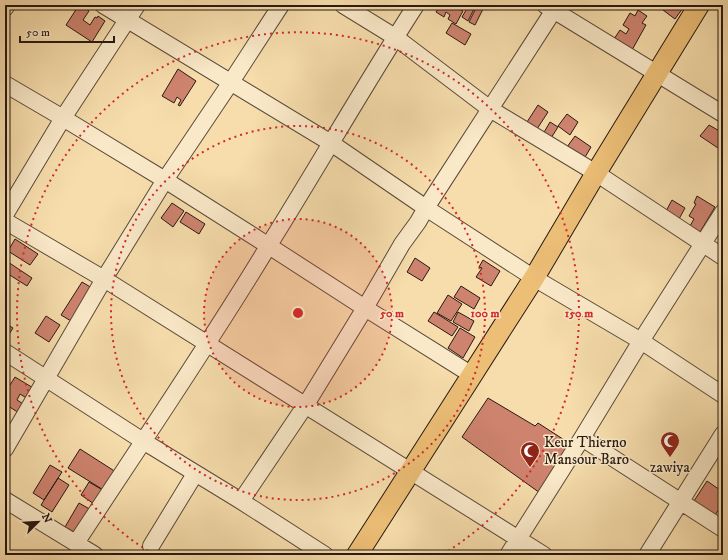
<svg xmlns="http://www.w3.org/2000/svg" width="728" height="560" font-family="'IM FELL DW Pica',serif">
  <rect width="100%" height="100%" fill="#f7ddac"/>
  <filter id="stains"><feTurbulence type="fractalNoise" baseFrequency=".005" numOctaves="4"/><feColorMatrix values="0 0 0 0 .2 0 0 0 0 .09 0 0 0 0 .02 0 0 0 .5 -.17"/></filter>
  <radialGradient id="worn" r=".72"><stop offset=".6" stop-color="#630" stop-opacity="0"/><stop offset="1" stop-color="#630" stop-opacity=".3"/></radialGradient>
  <path fill="#ce836f" stroke="#271913" d="M79,5H81L89,11L83,20L90,25L95,17L97,18L98,16L105,21L92,42L66,25Z
    M440,5H452L463,11L456,24L448,19L450,15L446,12L444,17L436,12Z
    M469,5H476L468,21L462,17Z
    M662,5H685L675,19L663,10L665,7Z
    M477,6L483,9L475,25L469,22Z
    M638,10L647,16L642,23L646,25L632,50L614,39L620,30L626,34L629,29L623,25L630,13L635,16Z
    M452,23L471,34L465,45L446,33Z
    M178,69L196,81L180,106L178,105L181,100L177,97L174,103L162,96Z
    M538,105L548,112L537,129L527,122Z
    M567,114L578,122L570,135L558,126Z
    M550,122L558,127L551,138L543,134Z
    M709,125L723,133V138L718,148L700,136Z
    M575,136L591,147L584,159L567,147Z
    M697,196L715,207L700,232L690,226L694,219L689,216L696,204L694,203Z
    M672,200L685,208L679,219L666,211Z
    M172,203L184,211L173,227L161,218Z
    M186,212L205,224L199,234L180,222Z
    M15,239L38,254L30,265L8,251Z
    M415,258L430,268L422,281L407,272Z
    M483,260L500,271L491,286L476,277L482,268L479,267Z
    M8,262L32,278L27,286L5,272V267Z
    M82,282L92,288L71,321L61,315Z
    M461,286L480,298L474,309L454,297Z
    M448,295L462,304L451,321L437,313Z
    M434,312L458,327L452,336L428,321Z
    M458,312L474,321L469,331L453,322Z
    M46,316L60,325L49,342L35,333Z
    M5,323L13,328L6,339H5Z
    M460,328L475,337L463,358L448,348Z
    M15,377L35,389L28,399L20,394L17,400L25,405L19,413L5,404L8,397L5,395V393Z
    M488,398L535,426L538,423L569,443L540,493L462,437Z
    M80,449L116,472L105,491L68,468Z
    M50,465L62,472L44,500L33,493Z
    M58,478L69,485L52,512L41,505Z
    M707,481L723,492V503L713,518L692,504Z
    M89,482L106,492L97,506L81,495Z
    M79,503L93,511L79,535L65,527Z"/>
  <g fill="none" stroke-linecap="round" stroke-linejoin="round">
    <defs>
      <path id="minor" d="M103,5L331,143L426,208L534,278L641,341L723,395
        M343,5L395,37L490,109L596,173L723,257
        M545,5L723,114
        M5,8L7,5
        M5,84L63,118L165,180L269,246L365,308L472,375
        M5,215L63,118L137,5
        M5,221L104,279L544,555
        M5,352L143,441L241,501L325,555
        M582,438L723,529
        M5,449L104,279L165,180L231,82L281,5
        M5,500L95,555
        M241,501L305,406L365,308L402,244L418,222L426,208L554,10
        M76,543C141,444 208,346 269,245C319,165 365,84 416,5
        M151,546L195,474
        M508,555L582,438L641,341L723,212
        M647,555L723,434"/>
      <path id="major" d="M357,555L472,375L534,278L596,173L699,5"/>
    </defs>
    <use href="#minor" stroke="#5b4a39" stroke-width="18"/>
    <use href="#major" stroke="#271913" stroke-width="22"/>
    <use href="#minor" stroke="#fae9c9" stroke-width="16"/>
    <use href="#major" stroke="#ecbe76" stroke-width="20"/>
  </g>
  <circle cx="298" cy="313" r="94" fill="#d62828" fill-opacity=".12"/>
  <g fill="none" stroke="#d62828" stroke-width="2" stroke-dasharray="2 4">
    <circle cx="298" cy="313" r="94"/>
    <circle cx="298" cy="313" r="187"/>
    <path d="M153 554A281 281 0 1 1 443 554"/>
  </g>
  <defs>
    <symbol id="mosque-pin" viewBox="-11 -11 22 30"><path d="M0 17L-7.5 6A9.5 9.5 0 1 1 7.5 6Z" fill="#8f2418" stroke="#fae9c9"/><path d="M3.5-4.9A6 6 0 1 0 3.5 4.9A5 5 0 1 1 3.5-4.9Z" fill="#fff"/></symbol>
  </defs>
  <g fill-rule="evenodd">
    <use href="#mosque-pin" x="659" y="430" width="22" height="30"/>
    <use href="#mosque-pin" x="519" y="440" width="22" height="30"/>
  </g>
  <g text-anchor="middle" stroke-width="3" stroke-linejoin="round" paint-order="stroke">
    <g font-size="15" fill="#271913" stroke="#fae9c9" text-anchor="start">
      <text x="544" y="447">Keur Thierno<tspan x="544" dy="17">Mansour Baro</tspan></text>
      <text x="670" y="472" text-anchor="middle">zawiya</text>
    </g>
  </g>
  <circle cx="298" cy="313" r="6" fill="#d62828" stroke="#fae9c9" stroke-width="2"/>
  <g font-size="12" text-anchor="middle" font-weight="bold" fill="#d62828" stroke="#fae9c9" stroke-width="3" stroke-linejoin="round" paint-order="stroke">
    <text x="392" y="317">50 m</text>
    <text x="485" y="317">100 m</text>
    <text x="579" y="317">150 m</text>
  </g>
  <rect width="728" height="560" fill="none" stroke="#f7ddac" stroke-width="20"/>
  <rect x="6" y="6" width="716" height="548" fill="none" stroke="#271913" stroke-width="2"/>
  <rect x="10" y="10" width="708" height="540" fill="none" stroke="#271913"/>
  <g transform="translate(38 522) rotate(66)" stroke="#fae9c9" stroke-width="3" paint-order="stroke">
  <path d="M0-3L7 15L0 10L-7 15Z" fill="#271913"/>
  <text y="-6" font-size="11" font-weight="bold" text-anchor="middle" fill="#271913">N</text>
  </g>
  <path d="M20 36v6h94v-6" fill="none" stroke="#271913" stroke-width="2"/>
  <text x="26" y="36" font-size="12" fill="#271913" stroke="#fae9c9" stroke-width="3" paint-order="stroke">50 m</text>
  <rect width="100%" height="100%" filter="url(#stains)"/>
  <rect width="100%" height="100%" fill="url(#worn)"/>
</svg>
